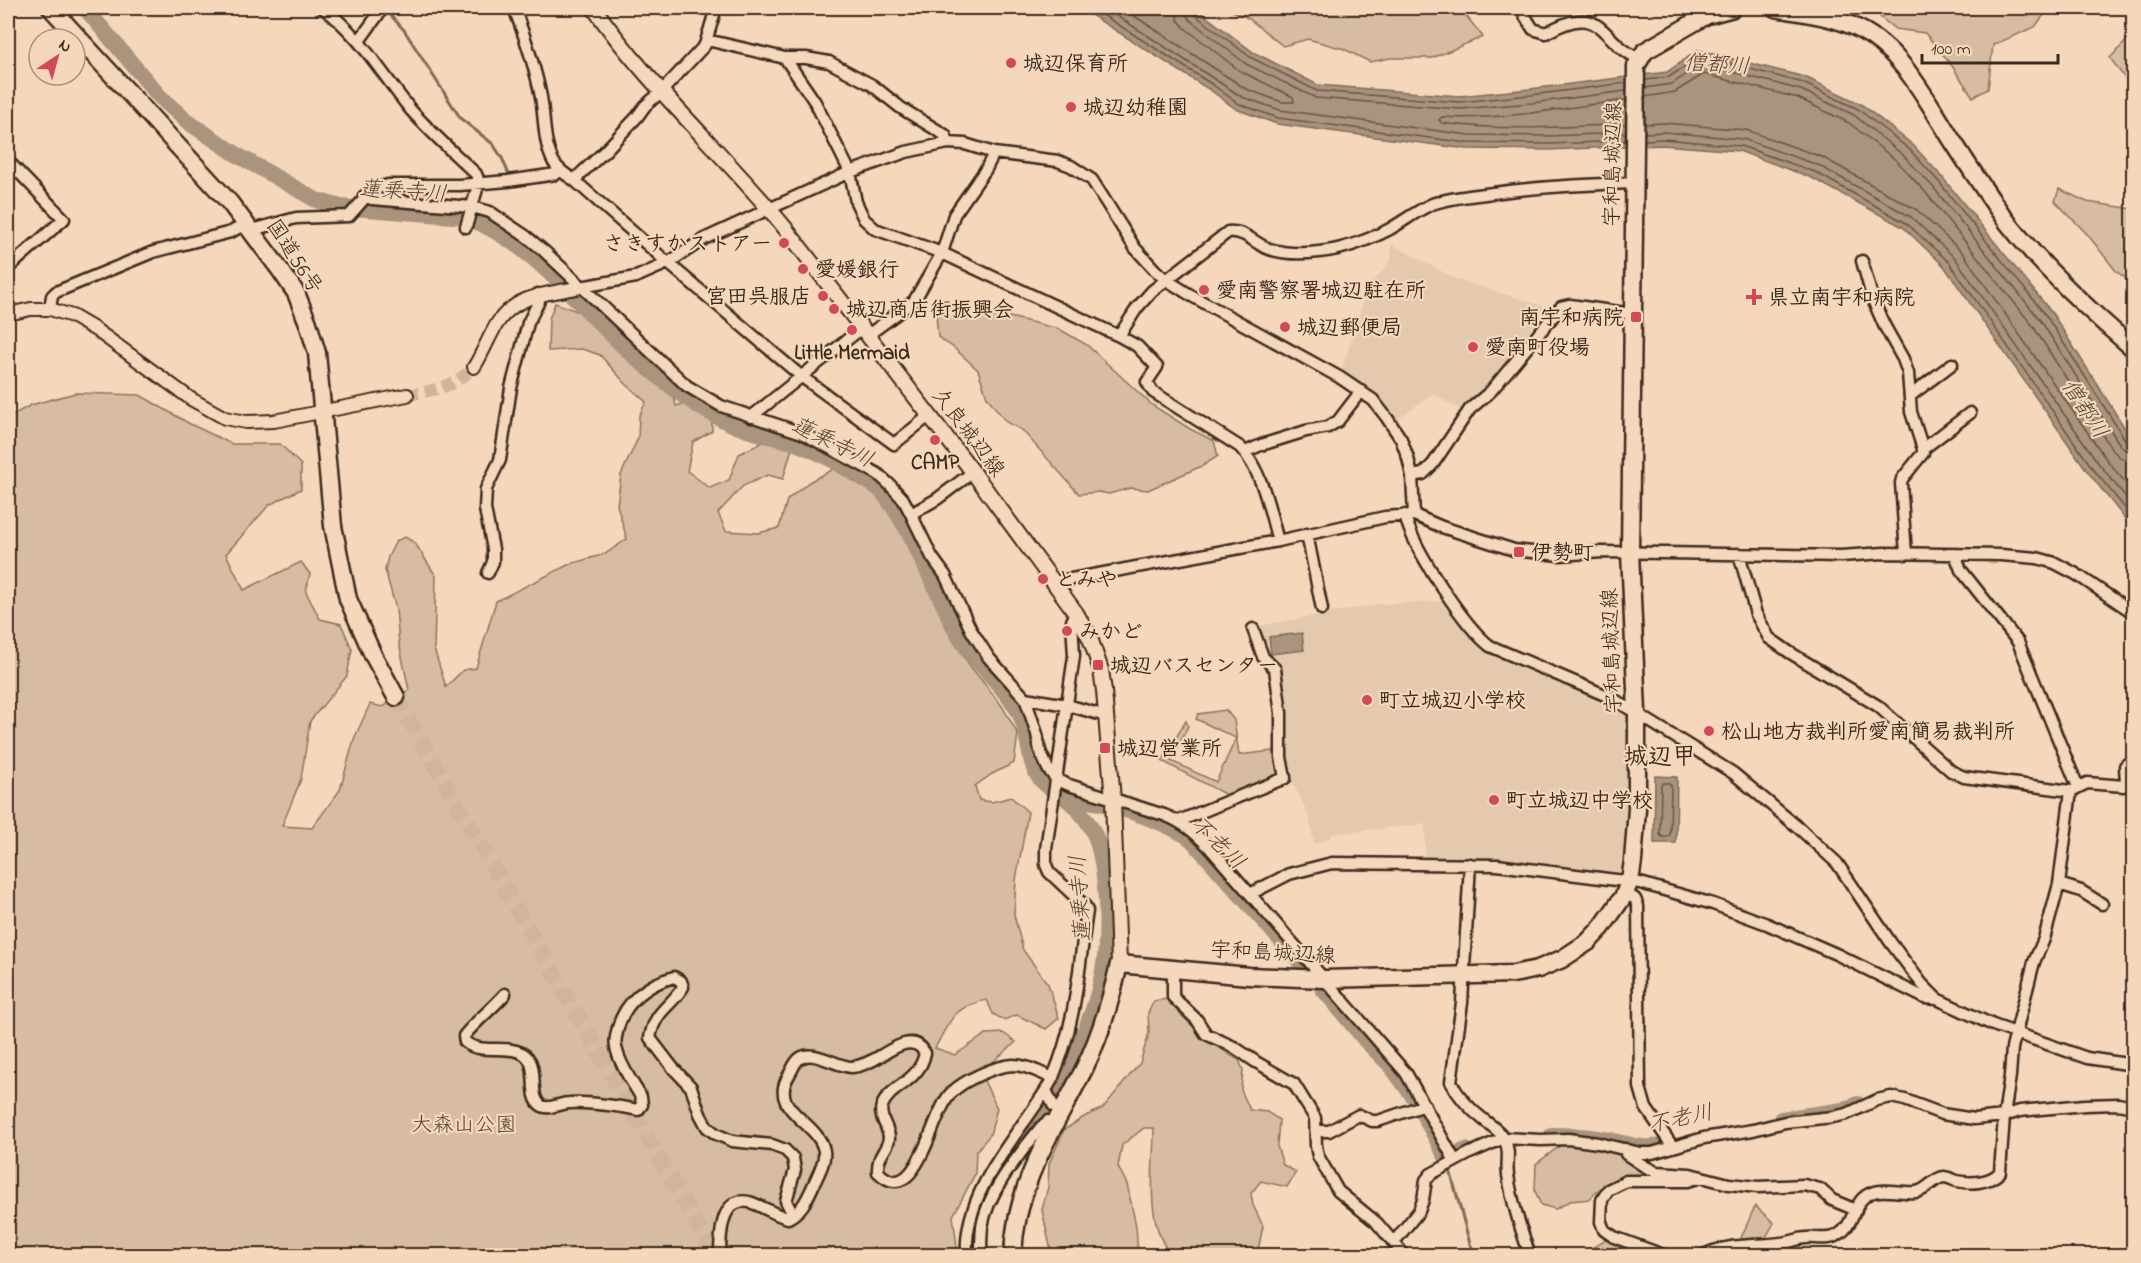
<svg xmlns="http://www.w3.org/2000/svg" width="2141" height="1263" font-family="'Indie Flower','Klee One',sans-serif">
  <rect width="100%" height="100%" fill="#f5d8bc"/>
  <filter id="ink" filterUnits="userSpaceOnUse"><feTurbulence type="fractalNoise" baseFrequency=".0167" numOctaves="2"/><feDisplacementMap in="SourceGraphic" scale="12" xChannelSelector="R" yChannelSelector="G"/><feConvolveMatrix kernelMatrix="1 2 1 2 8 2 1 2 1" color-interpolation-filters="sRGB"/></filter>
  <g filter="url(#ink)">
    <path fill="#e5c9af" d="M1391,244L1456,279L1553,309L1536,322L1493,379L1462,410L1432,394L1394,422L1341,373L1364,299L1371,283L1386,267L1391,259Z
      M1449,601L1472,637L1481,645L1611,706L1629,716L1626,842L1625,858L1621,876L1425,860V824L1333,834L1328,839L1314,844L1309,817L1287,771V705L1279,667L1267,656L1258,626L1380,604Z"/>
    <path fill="#d7bca3" stroke="#897360" stroke-width="1.5" d="M1225,8H1460L1483,37L1432,58H1390L1370,62L1344,49L1308,39L1283,46L1248,18Z
      M1869,8H2049L2035,27L1993,45L1988,89L1973,97L1952,66L1925,33L1895,29Z
      M2133,34V105L2127,81L2110,58Z
      M2059,189L2087,202L2133,209V284L2116,271L2088,235L2055,201Z
      M555,303L585,314L612,335L673,391L676,406L686,403L712,418V431L693,442L687,471L710,488L729,480L739,454L767,440L792,448L783,479L768,475L743,486L718,513L726,531L758,533L779,528L787,500L809,482L834,469L882,498L908,536L927,572L954,642L971,667L1002,706L1018,734L1014,763L992,774L975,786L979,800L992,802L1011,797L1028,812L1016,880L1014,915L1023,950L1048,984L1059,1018L1046,1029L1017,1015L1004,1020L993,1014L987,1000C953,1006 950,1021 935,1048L955,1055L986,1034L1003,1033L1016,1042L994,1061L979,1070L997,1108L990,1135L976,1151L975,1174L953,1216L958,1255H8V416L9,417L31,405L75,393L140,395L190,424L232,444H280L301,465V489L269,505L226,554L244,590L301,562L310,574L306,592L320,619L341,624L352,649L347,676L310,721L301,779L282,826L312,828L340,790L354,739L370,704L383,707L409,690L399,643L396,609L385,570L388,557L396,541L405,537L415,543L436,576L434,649L446,687L463,670L476,668L496,601L570,564L605,554L627,539L617,505L621,475L638,438L639,416L646,402L625,383L600,355L582,349L548,351L549,319Z
      M958,308L989,317H1010L1059,329L1087,345L1152,405L1190,429L1214,441L1218,456L1204,465L1148,490L1130,488L1109,494L1099,492L1079,494L1022,430L1006,422L987,397L978,370L954,348L938,337L936,315Z
      M1226,710L1234,720L1239,755L1281,750L1282,777L1230,797L1162,761L1186,721L1188,726L1171,761L1216,782L1236,738L1196,719L1198,714Z
      M1167,999C1188,1024 1210,1044 1239,1060L1243,1070L1241,1090L1250,1110L1267,1112L1279,1120L1277,1146L1283,1165L1296,1172L1287,1187L1261,1181L1251,1193L1253,1205L1263,1226L1257,1255H1171C1144,1222 1154,1168 1154,1128H1144L1122,1145L1118,1167L1127,1184L1136,1226L1138,1255H1052L1042,1210L1048,1187L1049,1164L1064,1130L1084,1117L1103,1108L1140,1063L1149,1033L1148,1013L1154,1001Z
      M1581,1143L1611,1149L1652,1176C1625,1176 1607,1177 1590,1199L1570,1201L1556,1209L1541,1205L1535,1191L1536,1164L1561,1145Z
      M1755,1206L1774,1223L1765,1239L1782,1255L1733,1256Z
      M1606,1239L1639,1251L1644,1255H1584L1579,1251L1592,1248Z"/>
    <path fill="#ab947e" stroke="#7e6a58" stroke-width="1.5" d="M1080,8H1195L1253,52L1318,85L1459,96L1530,89L1667,72L1698,50L1805,77L1861,104L1913,145L1943,178L2052,313L2133,441V529L2088,472L1944,266L1903,227L1812,178L1739,151L1662,145L1548,150L1467,149L1277,124L1236,109L1210,90Z
      M1302,633L1304,650L1271,654L1269,637Z
      M1655,776L1677,777L1676,843H1654Z"/>
    <g fill="none" stroke-linecap="round" stroke-linejoin="round">
      <path stroke="#685444" stroke-width="1.5" d="M1092,8L1213,85L1239,104L1278,118L1468,143L1548,144L1625,141
        M1105,8L1242,97L1280,110L1469,135L1547,136L1625,133
        M1122,8L1246,89L1282,102H1294L1293,97L1240,71L1185,28L1178,20L1176,8
        M1185,8L1186,14L1190,20L1246,64L1316,98L1460,109L1532,103L1626,91
        M1193,8L1195,15L1250,57L1317,91L1459,102L1531,95L1626,83
        M1646,80L1669,77L1701,56L1803,83L1858,109L1909,149L1939,182L2047,317L2126,441L2134,444
        M1645,88L1672,84L1702,64L1801,90L1854,115L1903,155L1933,187L2041,321L2120,445L2125,450L2134,451
        M1645,97L1675,92L1704,74L1798,98L1849,123L1897,161L1926,193L2033,326L2112,450L2121,458L2134,460
        M1626,124C1564,127 1502,131 1442,123L1439,120L1442,117C1501,121 1567,107 1626,100
        M1645,124L1664,123L1746,130L1822,157L1917,210L1962,252L2106,459L2134,493
        M1645,133L1664,132L1743,139L1818,165L1911,217L1955,258L2099,464L2134,507
        M1645,140L1663,139L1741,146L1815,172L1906,223L1949,262L2093,469L2134,519
        M1663,783H1669L1671,785L1670,835L1667,837H1662L1660,834L1661,785Z"/>
      <path stroke="#7e6a58" stroke-width="3" d="M386,10L404,30L461,119L493,144L502,158L510,177
        M1447,1159L1470,1244L1477,1256"/>
      <path stroke="#ab947e" stroke-width="16" d="M85,8L160,97L188,122L239,156L316,200L341,207L466,217C534,244 572,299 624,347C640,362 659,377 677,391C695,405 715,417 736,426C753,433 771,436 789,441C814,449 860,473 880,490C891,501 899,516 907,530C920,554 931,579 943,604C949,616 954,630 962,641C979,666 1003,685 1018,711C1030,730 1026,757 1038,776C1044,786 1056,791 1065,798C1078,807 1092,825 1097,841C1107,875 1108,923 1105,958C1098,1013 1073,1063 1043,1109C1013,1155 970,1197 974,1256
        M1068,800C1100,798 1164,821 1191,839L1307,970
        M1322,988L1365,1040L1390,1065L1415,1099L1447,1159L1466,1150
        M1781,1119L1843,1110L1858,1104
        M1552,1135C1570,1135 1587,1136 1604,1139C1629,1143 1640,1151 1665,1145"/>
      <path stroke="#d0b59c" stroke-width="12" stroke-dasharray="12 6" stroke-linecap="butt" d="M407,395C435,390 453,388 474,367"/>
      <path stroke="#d0b59c" stroke-width="16" stroke-dasharray="16 8" stroke-linecap="butt" d="M396,697L715,1256"/>
      <defs>
        <path id="minor" d="M323,8C359,34 382,74 410,109C430,132 454,153 476,174L479,182L466,227
          M514,8C525,37 535,66 541,97C545,119 543,141 553,161C558,170 565,174 574,180L668,263L802,377L894,444L930,415
          M1528,8L1525,16L1533,29L1546,33C1603,0 1598,40 1639,59
          M707,40L785,58H806L829,62L872,85L901,108L945,135L948,143
          M359,41L383,8
          M785,58L815,102L850,172L856,202L864,219L875,229L942,253L1119,336L1137,346L1157,367L1147,382L1153,392L1240,447C1263,472 1269,509 1278,541
          M8,161L64,219L8,268
          M574,180L604,152L637,117L645,106L662,91L705,45L716,8
          M364,196L372,199L472,207L490,212L527,237L544,251L687,386L721,406L802,433L878,474L890,485L903,499L911,514L932,557L945,575L971,630L989,658L1025,698L1037,734L1040,751L1048,769L1057,780L1069,785L1164,815C1183,822 1195,833 1209,847L1406,1073L1455,1161
          M252,230L296,218L349,216L372,190L388,185H460L508,181L556,174L559,171
          M1862,261L1873,300L1884,325L1903,359L1908,373L1911,412L1923,449V453L1902,479L1901,483L1906,554
          M581,287L636,277L668,263L704,239L769,209L850,172L906,152L948,143L965,144L994,153L1058,161L1071,166L1092,180L1135,248L1155,270L1165,279L1192,296L1339,377L1373,400L1387,418L1401,439L1408,458L1412,476L1414,515
          M50,309L52,296L56,292L153,252L231,232L247,223
          M868,335L914,301L942,253L954,215L986,169L994,153
          M1119,336L1137,308L1152,291L1228,232C1245,230 1255,244 1269,249C1285,254 1304,254 1319,252C1342,250 1368,240 1388,230C1403,222 1416,211 1432,204C1448,198 1468,196 1485,194C1535,187 1585,184 1635,183
          M1910,396L1952,364
          M751,417L863,327
          M1923,449L1970,413
          M1245,452L1261,445L1306,431L1328,427L1338,421L1361,391
          M1412,476L1423,474L1433,464L1470,409L1491,391L1561,307L1570,305L1632,314
          M911,514L937,499L973,472
          M1405,515C1412,547 1464,626 1490,646L1612,698L1733,773L1800,829L1837,863L1891,943L1922,984L1937,999L1993,1025L2087,1058L2134,1065
          M1307,534L1322,609
          M1739,554L1756,614L1769,638L1789,652L1878,706L1951,771L1964,777L2071,791L2087,783L2124,786L2126,784L2125,766L2127,764L2134,765
          M1955,554L1961,570L2018,642L2078,787
          M488,573L493,562V549L485,509L486,489L500,460L511,388L528,323L539,301L538,294
          M1055,582L1278,541L1385,517L1414,515L1442,527L1514,550L1559,555L1602,552L1841,556L1884,553L2001,555L2037,558L2055,563L2076,574L2134,613
          M1025,698L1067,705L1106,716
          M1179,821L1285,778L1281,757V713L1275,669L1263,657L1253,629
          M1470,864L1462,1003L1451,1082C1458,1096 1471,1110 1484,1120C1491,1126 1500,1130 1504,1139C1511,1151 1506,1162 1508,1175C1512,1203 1521,1229 1530,1256
          M2059,884L2081,891L2102,904
          M1625,892L1635,899L1638,906L1640,1087L1646,1108L1673,1147
          M1250,894L1289,874L1332,863L1497,865L1640,883L1713,904L1767,924L1836,954L1925,998L1937,999
          M1173,968V997L1197,1020L1206,1034L1234,1047L1256,1062L1294,1084L1315,1118L1316,1146L1318,1156L1338,1191L1377,1223L1405,1256
          M505,994C492,1009 476,1021 464,1036L465,1042C481,1055 503,1044 522,1053C542,1063 526,1097 542,1106C549,1110 561,1103 569,1103C587,1102 620,1106 638,1110L642,1105L641,1097C633,1083 621,1067 617,1051C614,1043 616,1036 618,1028C625,1001 648,984 674,977L681,981L683,987C669,1009 655,1010 650,1038L673,1068L691,1087L700,1114L707,1127L716,1134L732,1141L772,1145L785,1150L793,1158L795,1170L786,1201L793,1215
          M1046,1090L1053,1105L1061,1113
          M1317,1131H1329L1359,1115L1372,1121H1378L1425,1105
          M1625,1149L1626,1154L1644,1166L1656,1172L1690,1174L1729,1184L1758,1187L1804,1185L1820,1189L1832,1200L1856,1210
          M1394,1242L1419,1211L1423,1200L1426,1180L1431,1174L1470,1153L1504,1138L1541,1140L1568,1139L1598,1143L1640,1153H1652L1704,1138L1753,1130L1785,1122L1833,1117L1847,1114L1877,1100L1891,1097L1905,1100L1942,1114L1974,1119L2004,1116L2020,1111L2085,1105L2118,1104L2134,1107
          M720,1256C720,1238 720,1196 749,1202C761,1205 774,1215 788,1218C802,1211 807,1199 813,1186C817,1176 826,1162 824,1151C819,1121 767,1111 789,1075C792,1070 795,1062 799,1059C813,1048 836,1067 852,1067C863,1066 872,1061 882,1055C895,1047 915,1034 925,1053C919,1083 890,1085 882,1106C878,1117 889,1127 889,1138C888,1151 877,1153 878,1172C917,1211 931,1113 951,1093C964,1080 995,1066 1013,1065C1027,1065 1040,1073 1053,1078
          M967,1256C963,1203 1000,1156 1029,1115C1037,1103 1047,1091 1053,1077C1077,1020 1078,971 1087,911L1085,906L1049,872L1046,865V849L1074,656L1072,621L1076,613
          M981,1256C981,1246 981,1236 982,1227C988,1191 1019,1155 1041,1127L1048,1121L1056,1123
          M1666,1256L1614,1237L1604,1230L1601,1222L1602,1200L1608,1190L1626,1181H1688L1701,1177
          M1702,1256C1727,1242 1761,1247 1788,1242C1794,1241 1800,1238 1806,1238C1814,1237 1825,1240 1833,1237C1853,1230 1851,1210 1863,1198C1876,1185 1899,1194 1916,1192C1927,1191 1933,1178 1944,1177C1948,1177 1953,1180 1957,1181C1971,1184 1990,1183 2000,1172L2004,1116L2010,1076L2012,1048L2034,962L2044,939L2059,884L2071,791"/>
        <path id="tertiary" d="M8,314L31,309H50L72,316L96,330L191,399L225,418L246,422L274,421L407,395
          M474,367C483,353 489,336 498,322C518,293 550,294 581,287"/>
        <path id="secondary" d="M594,8C649,87 724,153 785,228L973,472L1076,613L1090,638L1101,670L1104,691L1113,800L1119,964"/>
        <path id="primary" d="M1775,8C1803,13 1834,16 1859,29C1902,50 1927,101 1952,140C1970,168 1988,196 2008,223C2044,269 2090,311 2134,349
          M1013,1256C1015,1183 1053,1131 1084,1069C1101,1035 1111,1000 1119,964L1249,976L1325,979L1513,974L1538,969L1562,959L1588,942L1602,927L1623,897L1630,881L1633,861L1637,809V712L1630,552L1636,66L1645,51L1707,15L1733,8"/>
        <path id="trunk" d="M51,8L230,203L281,271L296,293L308,323L317,353L333,526L348,599L373,655L396,697"/>
      </defs>
      <use href="#minor" stroke="#3b2a1e" stroke-width="15"/>
      <use href="#tertiary" stroke="#3b2a1e" stroke-width="16"/>
      <use href="#secondary" stroke="#3b2a1e" stroke-width="18"/>
      <use href="#primary" stroke="#3b2a1e" stroke-width="21"/>
      <use href="#trunk" stroke="#3b2a1e" stroke-width="21"/>
      <use href="#minor" stroke="#f5d8bc" stroke-width="10"/>
      <use href="#tertiary" stroke="#f5d8bc" stroke-width="12"/>
      <use href="#secondary" stroke="#f5d8bc" stroke-width="14"/>
      <use href="#primary" stroke="#f5d8bc" stroke-width="16"/>
      <use href="#trunk" stroke="#f5d8bc" stroke-width="16"/>
    </g>
  </g>
  <g fill="#d1495b" stroke="#f5d8bc" stroke-width="2">
    <circle cx="1011" cy="63" r="6"/>
    <circle cx="1071" cy="107" r="6"/>
    <circle cx="784" cy="243" r="6"/>
    <circle cx="803" cy="269" r="6"/>
    <circle cx="1204" cy="290" r="6"/>
    <circle cx="823" cy="296" r="6"/>
    <path d="M1751 288h6v6h6v6h-6v6h-6v-6h-6v-6h6z"/>
    <circle cx="834" cy="309" r="6"/>
    <rect x="1630" y="311" width="12" height="12" rx="3"/>
    <circle cx="1285" cy="327" r="6"/>
    <circle cx="852" cy="330" r="6"/>
    <circle cx="1473" cy="347" r="6"/>
    <circle cx="935" cy="440" r="6"/>
    <rect x="1513" y="546" width="12" height="12" rx="3"/>
    <circle cx="1043" cy="579" r="6"/>
    <circle cx="1067" cy="631" r="6"/>
    <rect x="1092" y="659" width="12" height="12" rx="3"/>
    <circle cx="1367" cy="700" r="6"/>
    <circle cx="1709" cy="731" r="6"/>
    <rect x="1099" y="742" width="12" height="12" rx="3"/>
    <circle cx="1494" cy="800" r="6"/>
  </g>
  <g text-anchor="middle" stroke-width="4.5" stroke-linejoin="round" paint-order="stroke">
    <g font-size="21" font-weight="bold" fill="#3b2a1e" stroke="#f5d8bc" text-anchor="start">
      <text x="1023" y="70">城辺保育所</text>
      <text x="1083" y="114">城辺幼稚園</text>
      <text x="772" y="250" text-anchor="end">さきすかストアー</text>
      <text x="815" y="276">愛媛銀行</text>
      <text x="1216" y="297">愛南警察署城辺駐在所</text>
      <text x="811" y="303" text-anchor="end">宮田呉服店</text>
      <text x="1768" y="304">県立南宇和病院</text>
      <text x="846" y="316">城辺商店街振興会</text>
      <text x="1624" y="324" text-anchor="end">南宇和病院</text>
      <text x="1297" y="334">城辺郵便局</text>
      <text x="1485" y="354">愛南町役場</text>
      <text x="852" y="359" text-anchor="middle">Little Mermaid</text>
      <text x="935" y="469" text-anchor="middle">CAMP</text>
      <text x="1531" y="559">伊勢町</text>
      <text x="1055" y="586">とみや</text>
      <text x="1079" y="638">みかど</text>
      <text x="1110" y="672">城辺バスセンター</text>
      <text x="1379" y="707">町立城辺小学校</text>
      <text x="1721" y="738">松山地方裁判所愛南簡易裁判所</text>
      <text x="1117" y="755">城辺営業所</text>
      <text x="1506" y="807">町立城辺中学校</text>
    </g>
    <g font-size="21" fill="#3b2a1e" stroke="#f5d8bc">
      <text transform="translate(1612 164) rotate(-89)" y="7">宇和島城辺線</text>
      <text transform="translate(295 256) rotate(57)" y="7">国道56号</text>
      <text transform="translate(969 432) rotate(53)" y="7">久良城辺線</text>
      <text transform="translate(1611 651) rotate(-92)" y="7">宇和島城辺線</text>
      <text transform="translate(1273 952) rotate(3)" y="7">宇和島城辺線</text>
    </g>
    <g font-size="21" fill="#524032" stroke="#f5d8bc">
      <text x="464" y="1131">大森山公園</text>
    </g>
    <g font-size="22" font-style="italic" fill="#574436" stroke="#f5d8bc">
      <text transform="translate(1717 63) rotate(4)" y="8">僧都川</text>
      <text transform="translate(403 190) rotate(4)" y="8">蓮乗寺川</text>
      <text transform="translate(2086 408) rotate(57)" y="8">僧都川</text>
      <text transform="translate(833 441) rotate(26)" y="8">蓮乗寺川</text>
      <text transform="translate(1219 842) rotate(44)" y="8">不老川</text>
      <text transform="translate(1079 899) rotate(-94)" y="8">蓮乗寺川</text>
      <text transform="translate(1680 1117) rotate(-12)" y="8">不老川</text>
    </g>
    <g font-size="24" font-weight="bold" fill="#3b2a1e" stroke="#f5d8bc">
      <text x="1660" y="764">城辺甲</text>
    </g>
  </g>
  <rect width="2141" height="1263" fill="none" stroke="#f5d8bc" stroke-width="30"/>
  <rect x="15" y="15" width="2111" height="1233" fill="none" stroke="#3b2a1e" stroke-width="2" filter="url(#ink)"/>
  <g transform="translate(57 57) rotate(36)"><circle r="28" fill="#f5d8bc" stroke="#ab927d" stroke-width="1.5"/>
  <path d="M0-4.5L10 22L0 15L-10 22Z" fill="#d1495b"/>
  <text y="-9" font-size="16" font-weight="bold" text-anchor="middle" fill="#3b2a1e">N</text>
  </g>
  <path d="M1922 54v9h136v-9" fill="none" stroke="#3b2a1e" stroke-width="3"/>
  <text x="1931" y="54" font-size="18" fill="#3b2a1e" stroke="#f5d8bc" stroke-width="4.5" paint-order="stroke">100 m</text>
</svg>
